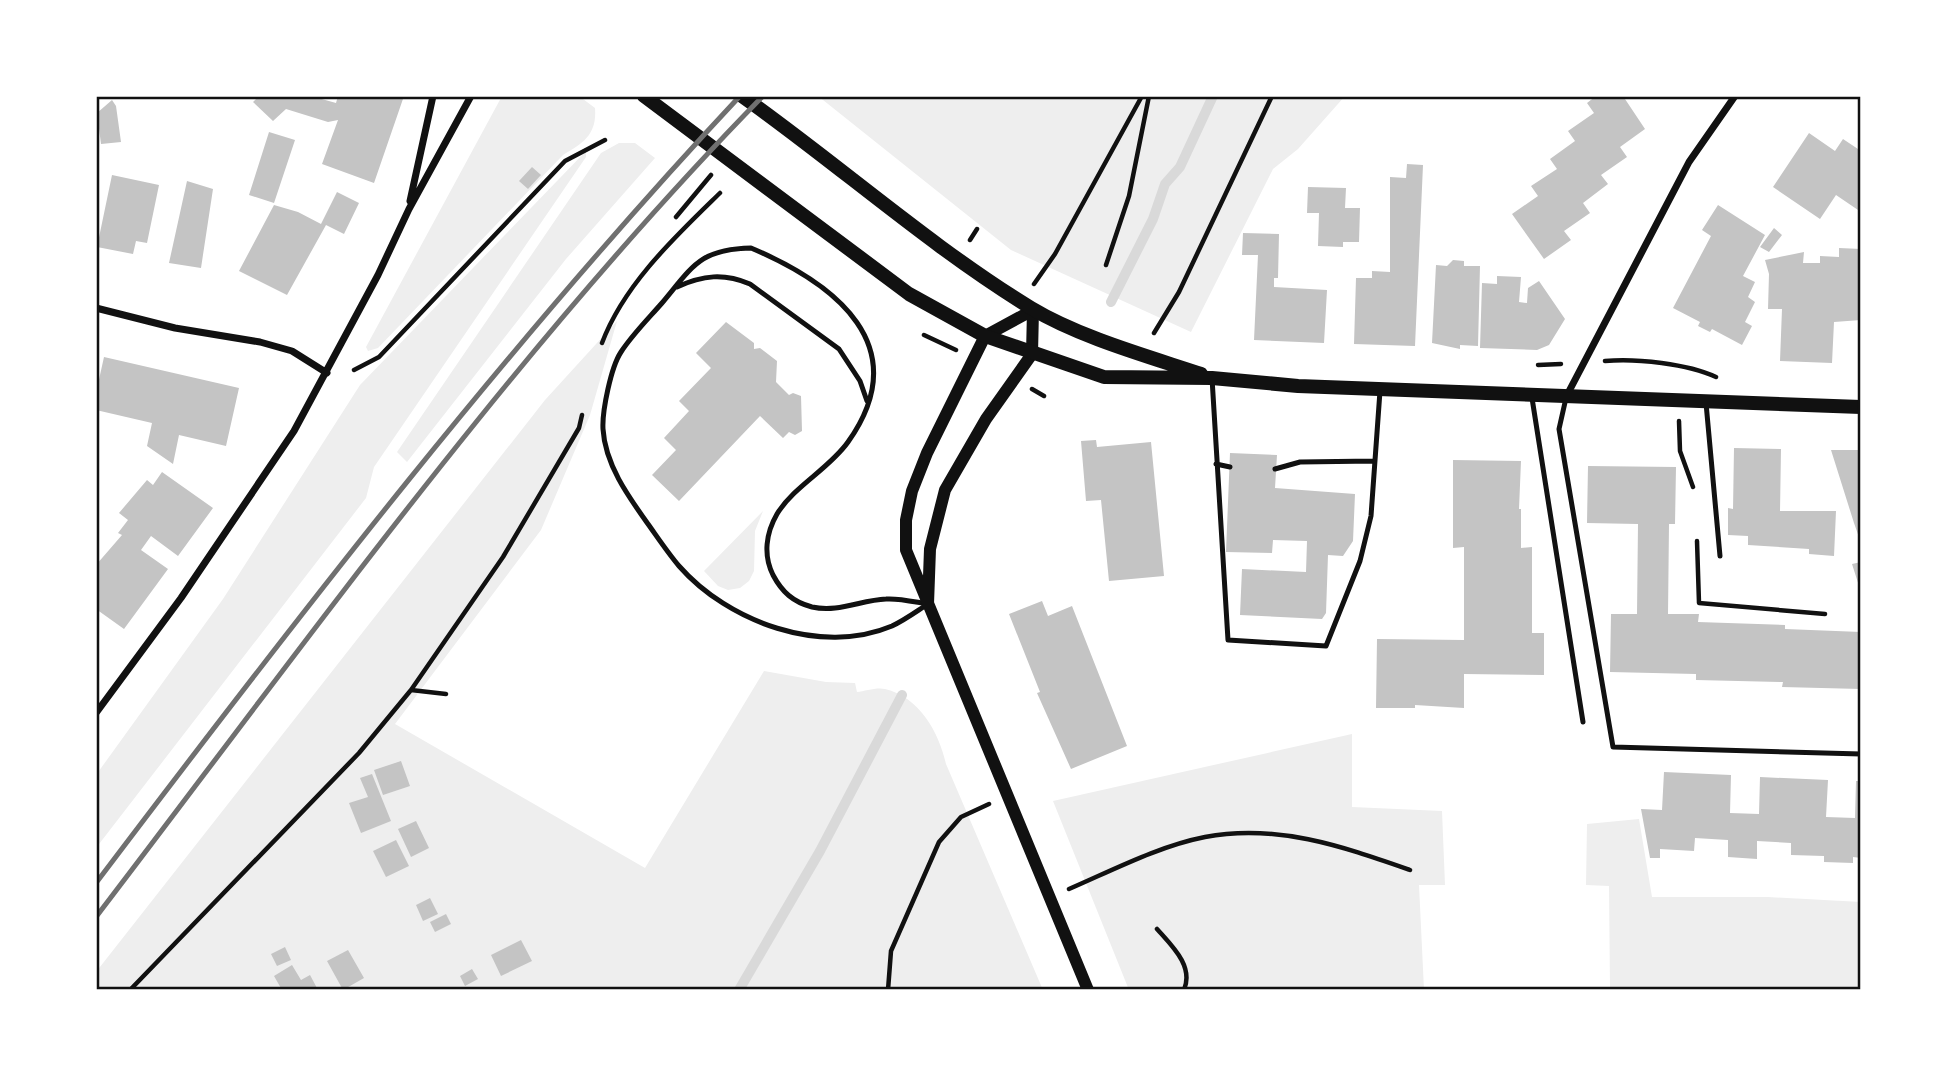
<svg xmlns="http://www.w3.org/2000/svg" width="1957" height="1086" font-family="'Varela Round',sans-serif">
  <rect width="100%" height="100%" fill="#fff"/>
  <path fill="#eee" d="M502,96H579L595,108C597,134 584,143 563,155L378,348L368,351L366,347Z
    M818,96H1345L1298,149L1273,169L1191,332L1011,250Z
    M619,143H635L655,158L566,259L407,462L397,452L601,153Z
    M586,151V157L374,467L366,498L96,848V775L223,599L360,385Z
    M617,321L590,415L541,530L395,724L645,868L764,671L826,682L855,683L857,692C865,691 877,687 885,689C919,697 939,732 946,764L1043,990H96V972L545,400Z
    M763,511L755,531L754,571L749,581L740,588L728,590L718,586L704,571Z
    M1352,734V807L1442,811L1445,885H1419L1424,990H1129L1053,801Z
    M1639,819L1652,897H1768L1861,902V990H1584L1610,989L1609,886L1586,885L1587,824Z"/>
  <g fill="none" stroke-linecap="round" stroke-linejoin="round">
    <path stroke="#d9d9d9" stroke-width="10" d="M1111,302L1153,219L1165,184L1180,167L1213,96
      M739,990L820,851L902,695"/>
  </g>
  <path fill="#c4c4c4" d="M259,96H311L336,103L338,96H404L374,183L322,164L338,120L328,122L286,109L273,121L253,102Z
    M1596,96H1623L1645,129L1620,147L1627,157L1601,175L1608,184L1583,203L1590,213L1564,231L1571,240L1544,259L1512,214L1538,196L1531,186L1557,169L1550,159L1575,141L1568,131L1594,113L1587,103Z
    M112,100L116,106L121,142L101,144L97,113Z
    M269,132L295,140L274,203L249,195Z
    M1809,133L1835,151L1843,139L1861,151V212L1836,195L1820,219L1773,187Z
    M1407,164L1423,165L1415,346L1354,344L1356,278H1372V271L1390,272V177L1406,178Z
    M532,167L541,175L528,189L519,181Z
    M112,175L159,185L147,243L136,241L133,254L97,247Z
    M187,181L213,189L201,268L169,263Z
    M1308,187L1346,188L1345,208H1360L1359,242H1343V247L1318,246L1319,213H1307Z
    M337,192L359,203L344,234L326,225L287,295L239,271L274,205L298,212L321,224Z
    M1718,205L1765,235L1743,276L1755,282L1748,297L1755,302L1745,322L1752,326L1742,345L1712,329L1710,332L1698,326L1700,322L1673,308L1711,236L1702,230Z
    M1774,228L1782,235L1769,252L1760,247Z
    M1243,233L1279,234L1278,278H1274V287L1327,290L1324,343L1254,340L1258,255H1242Z
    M1839,248L1861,249V320L1834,322L1832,363L1780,361L1782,309H1768L1769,274L1765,260L1804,252L1803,263H1820V256L1839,257Z
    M1453,260L1464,261V266H1480L1478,346L1460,345V349L1432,343L1436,265L1447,266Z
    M1497,276L1521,277L1519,302L1527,303L1528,288L1539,281L1565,319L1549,345L1537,350L1480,348L1482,283L1497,284Z
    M726,322L754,343V349L760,348L777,361L776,382L789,395L793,393L801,396L802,431L795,435L789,432L783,438L760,416L679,501L652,475L676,450L664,438L689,411L679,401L711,368L696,353Z
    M104,357L239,388L226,446L179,435L173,464L147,446L152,423L96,410V393Z
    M1096,440L1097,447L1151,442L1164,576L1109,581L1101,500L1086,501L1081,441Z
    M1734,448L1781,449L1780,511H1836L1834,556L1809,554V549L1748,545V536L1728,535V508L1733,509Z
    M1831,450H1861V543L1854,523Z
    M1230,453L1277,455L1275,488L1355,494L1353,541L1343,556L1328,555L1326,613L1322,619L1240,615L1242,569L1306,572L1307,541L1273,540L1272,553L1226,552Z
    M1453,460L1521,461L1519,509H1521V548L1532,547V633H1544V675L1464,674V708L1415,705V708H1376L1377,639L1464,640V547L1453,548Z
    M1588,466L1676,467L1675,524H1669L1668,614H1699L1698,622L1785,625V629L1861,632V689L1782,687L1783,682L1696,680V674L1610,672L1611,614H1637L1638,524L1587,523Z
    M162,472L213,508L178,556L151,536L141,550L168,569L124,629L96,609V565L122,535L118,533L128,520L119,513L147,480L153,485Z
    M1861,562V589H1860L1852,564Z
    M1042,601L1048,616L1072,606L1127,746L1071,769L1037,693L1040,692L1009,614Z
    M401,761L410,786L383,795L374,770Z
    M1664,772L1731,775L1730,813L1759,814L1760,777L1828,780L1826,817L1855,818L1856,781H1861V858L1853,857V863L1824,862V856L1791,855V843L1757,841V859L1728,857V840L1695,838L1694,851L1660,849V858H1650L1641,809L1662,810Z
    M372,774L391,821L361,833L349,803L368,797L360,778Z
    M416,821L429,848L411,857L398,829Z
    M396,840L409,866L386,877L373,851Z
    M430,898L438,914L423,921L416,905Z
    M446,914L451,924L435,932L430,922Z
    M521,940L532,961L501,976L491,955Z
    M285,947L291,960L277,966L271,954Z
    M348,950L364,978L343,990L327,961Z
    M292,965L301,980L310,975L318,990H282L274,976Z
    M472,969L478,979L465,986L460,976Z"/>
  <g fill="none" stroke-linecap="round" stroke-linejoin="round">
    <path stroke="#111" stroke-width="4.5" d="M676,217L711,175
      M970,240L977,229
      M1106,265L1129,196L1149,96
      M1034,284L1055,254L1142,96
      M1154,333L1179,292L1272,96
      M924,335L956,350
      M602,343C624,284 676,236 720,193
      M1605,361C1636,358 1688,364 1716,377
      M1538,365L1561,364
      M354,370L379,357L565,161L605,140
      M1032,389L1044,396
      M1679,421L1680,451L1693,487
      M1697,541L1699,603L1825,614
      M411,690L503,557L579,428L582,415
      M1069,889C1113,870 1159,846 1205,837C1277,823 1344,847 1410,870
      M1157,929C1172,946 1194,966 1184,990
      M130,990L359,753L411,690L446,694
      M888,990L891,951L939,842L961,817L989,804"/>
    <path stroke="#111" stroke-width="5" d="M751,248C836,284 916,346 848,442C829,469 794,486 777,514C766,533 763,555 773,575C782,592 793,602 812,607C838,613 861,600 886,599C899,598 915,602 928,604C917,611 905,620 892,626C821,656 728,622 679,566C668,553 658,538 648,524C628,496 605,464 603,429C602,411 611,367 621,352C632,335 648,319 662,303C693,266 700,249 751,248Z
      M677,287C703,275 724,273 750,284L839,349L860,381L867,401
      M1212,378L1228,640L1326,646L1360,561L1371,516L1380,391
      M1532,398L1583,722
      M1566,398L1559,429L1613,747L1861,754
      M1706,403L1720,556
      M1216,464L1230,467
      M1275,469L1300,462L1374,461"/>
    <path stroke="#111" stroke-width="7" d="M410,201L433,96
      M96,308L175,328L260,342L292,351L327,373
      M1566,397L1689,162L1735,96
      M96,713L181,598L294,431L378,275L409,209L471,96"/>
    <path stroke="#111" stroke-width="12" d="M928,604L930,549L945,490L986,419L1032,354L1033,310L985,336L927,453L912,491L906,520V550L1088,990"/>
    <path stroke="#111" stroke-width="14" d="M644,96L909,294L985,336L1104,377L1212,378L1298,386L1861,407
      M742,96C838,164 931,247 1031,308C1079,337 1147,356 1201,374"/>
    <path stroke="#707070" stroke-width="5" d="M96,883C301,612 508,344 740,96
      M96,917C310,637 517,347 763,96"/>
  </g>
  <rect width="1957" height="1086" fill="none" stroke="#ffffff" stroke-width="196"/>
  <rect x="98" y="98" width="1761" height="890" fill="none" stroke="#111" stroke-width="2.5"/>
</svg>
